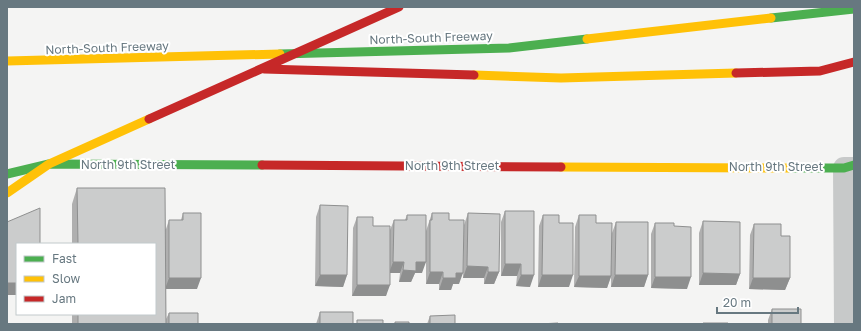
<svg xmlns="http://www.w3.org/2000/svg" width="861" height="331" font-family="'Golos Text',sans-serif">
  <rect width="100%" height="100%" fill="#f4f4f3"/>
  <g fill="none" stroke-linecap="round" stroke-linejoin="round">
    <path stroke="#c7c9c9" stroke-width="22" d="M845,324L844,168H854"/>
    <path stroke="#4caf50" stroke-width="9" d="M771,18L854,9
      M280,54L509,48L587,39
      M790,168H844
      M844,168L854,165
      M7,174L49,164L262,165"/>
    <path stroke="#ffc107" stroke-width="9" d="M587,39L771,18
      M7,61L280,54
      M474,75L561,78L736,73
      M561,167L790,168
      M7,193L49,164L149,119"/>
    <path stroke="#c62828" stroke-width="9" d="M264,69L474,75
      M736,73L820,71L854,62
      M149,119L399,7
      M262,165L561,167"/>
  </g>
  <path fill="#afafaf" d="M77,188L166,229L169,220H181L183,213L197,289H166V319L169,313L198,324H72V314H155V244H72V204Z
    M320,205L347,275L343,287L315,286L316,217Z
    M505,211L530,287L516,286L517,276H501V222Z
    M432,213L449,220L459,284H453L451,290H439V284H426V231Z
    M468,213L499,272L494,284H484V278H463L464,225Z
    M407,215L422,273H415L411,282H399L400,273H390L386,296H352L353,228L357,217L373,226L390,230L394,220H405Z
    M543,215L559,223L569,287H538L539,226Z
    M579,215L596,223L612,233L616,222L648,275L644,287H611V277L607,288L574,287L575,227Z
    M703,221L740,274L736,285H699V233Z
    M655,223L674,226L687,289L651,288V234Z
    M754,224L781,236L790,278L785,290L749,289L750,235Z
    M772,309L801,324H768V320Z
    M320,312L353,324H316Z
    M430,316L455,324H427Z"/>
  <path fill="#8e8f8f" d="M393,262H404L400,273H389Z
    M416,262H426L422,273H415L411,282H399L403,270Z
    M505,264H521L517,276H501Z
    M467,266L488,267L484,278H463Z
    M430,272H443L439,284H426Z
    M488,272H499L494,284H484Z
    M456,273H463L459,284H453L451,290H439L443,278Z
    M703,273L740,274L736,285H699Z
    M320,275H347L343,287L315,286Z
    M521,275H534L530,287L516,286Z
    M542,275H573L569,287H538Z
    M615,275H648L644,287H611Z
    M579,276H611L607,288L574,287Z
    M655,277H691L687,289L651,288Z
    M169,278H201L197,289H165Z
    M753,278H790L785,290L749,289Z
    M7,283H17V295H7Z
    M357,285H390L386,296H352Z"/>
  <path fill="#cbcccc" stroke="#8e8f8f" d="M77,188H165L166,324H78V314H155V244H78Z
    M320,205L348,206L347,275H320Z
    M40,208V244H17V283H7V222Z
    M505,211H534V275H521V264H505Z
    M183,213H201V278H169V220H183Z
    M432,213H449V220H464L463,273H456V278H443V272H430V220H432Z
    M468,213L500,214L499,272H488V267L467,266Z
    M407,215H426V262H416V271L403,270L404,262H393L394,220H407Z
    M543,215H559V223H573V275H542Z
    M579,215H596V223H612L611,276H579Z
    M357,217H373V226H390V285H357Z
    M703,221L740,222V274L703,273Z
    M616,222H648V275H615Z
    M655,223H674V226L691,227V277H655Z
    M754,224H781V236H790V278H753Z
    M772,309H801V324H772Z
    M320,312H353V324H320Z
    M169,313H198V324H169Z
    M455,315V324H430V316Z
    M357,320H383V324H357Z
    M395,322H409V324H395Z
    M558,323V324H539Z
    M703,323H728V324H703Z"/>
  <g text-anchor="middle" stroke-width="4" stroke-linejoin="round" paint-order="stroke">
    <g font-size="12" fill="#677880" stroke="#fff">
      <text transform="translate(431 38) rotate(-2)" y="4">North-South Freeway</text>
      <text transform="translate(107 48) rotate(-2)" y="4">North-South Freeway</text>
      <text x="128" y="169">North 9th Street</text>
      <text x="452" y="170">North 9th Street</text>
      <text x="776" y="171">North 9th Street</text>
    </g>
  </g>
  <rect width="861" height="331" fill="none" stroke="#677880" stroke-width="16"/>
  <rect x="16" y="243" width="140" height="72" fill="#ffffff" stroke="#c2c9cc"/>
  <rect x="24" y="256" width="20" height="6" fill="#4caf50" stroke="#c2c9cc"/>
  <text x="52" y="263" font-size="12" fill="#677880">Fast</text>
  <rect x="24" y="276" width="20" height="6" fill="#ffc107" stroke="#c2c9cc"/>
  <text x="52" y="283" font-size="12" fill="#677880">Slow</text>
  <rect x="24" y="296" width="20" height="6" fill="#c62828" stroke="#c2c9cc"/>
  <text x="52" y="303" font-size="12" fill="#677880">Jam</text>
  <path d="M717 307v6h81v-6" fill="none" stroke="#677880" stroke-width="2"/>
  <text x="723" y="307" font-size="12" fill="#677880" stroke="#ffffff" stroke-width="3" paint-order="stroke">20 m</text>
</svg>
